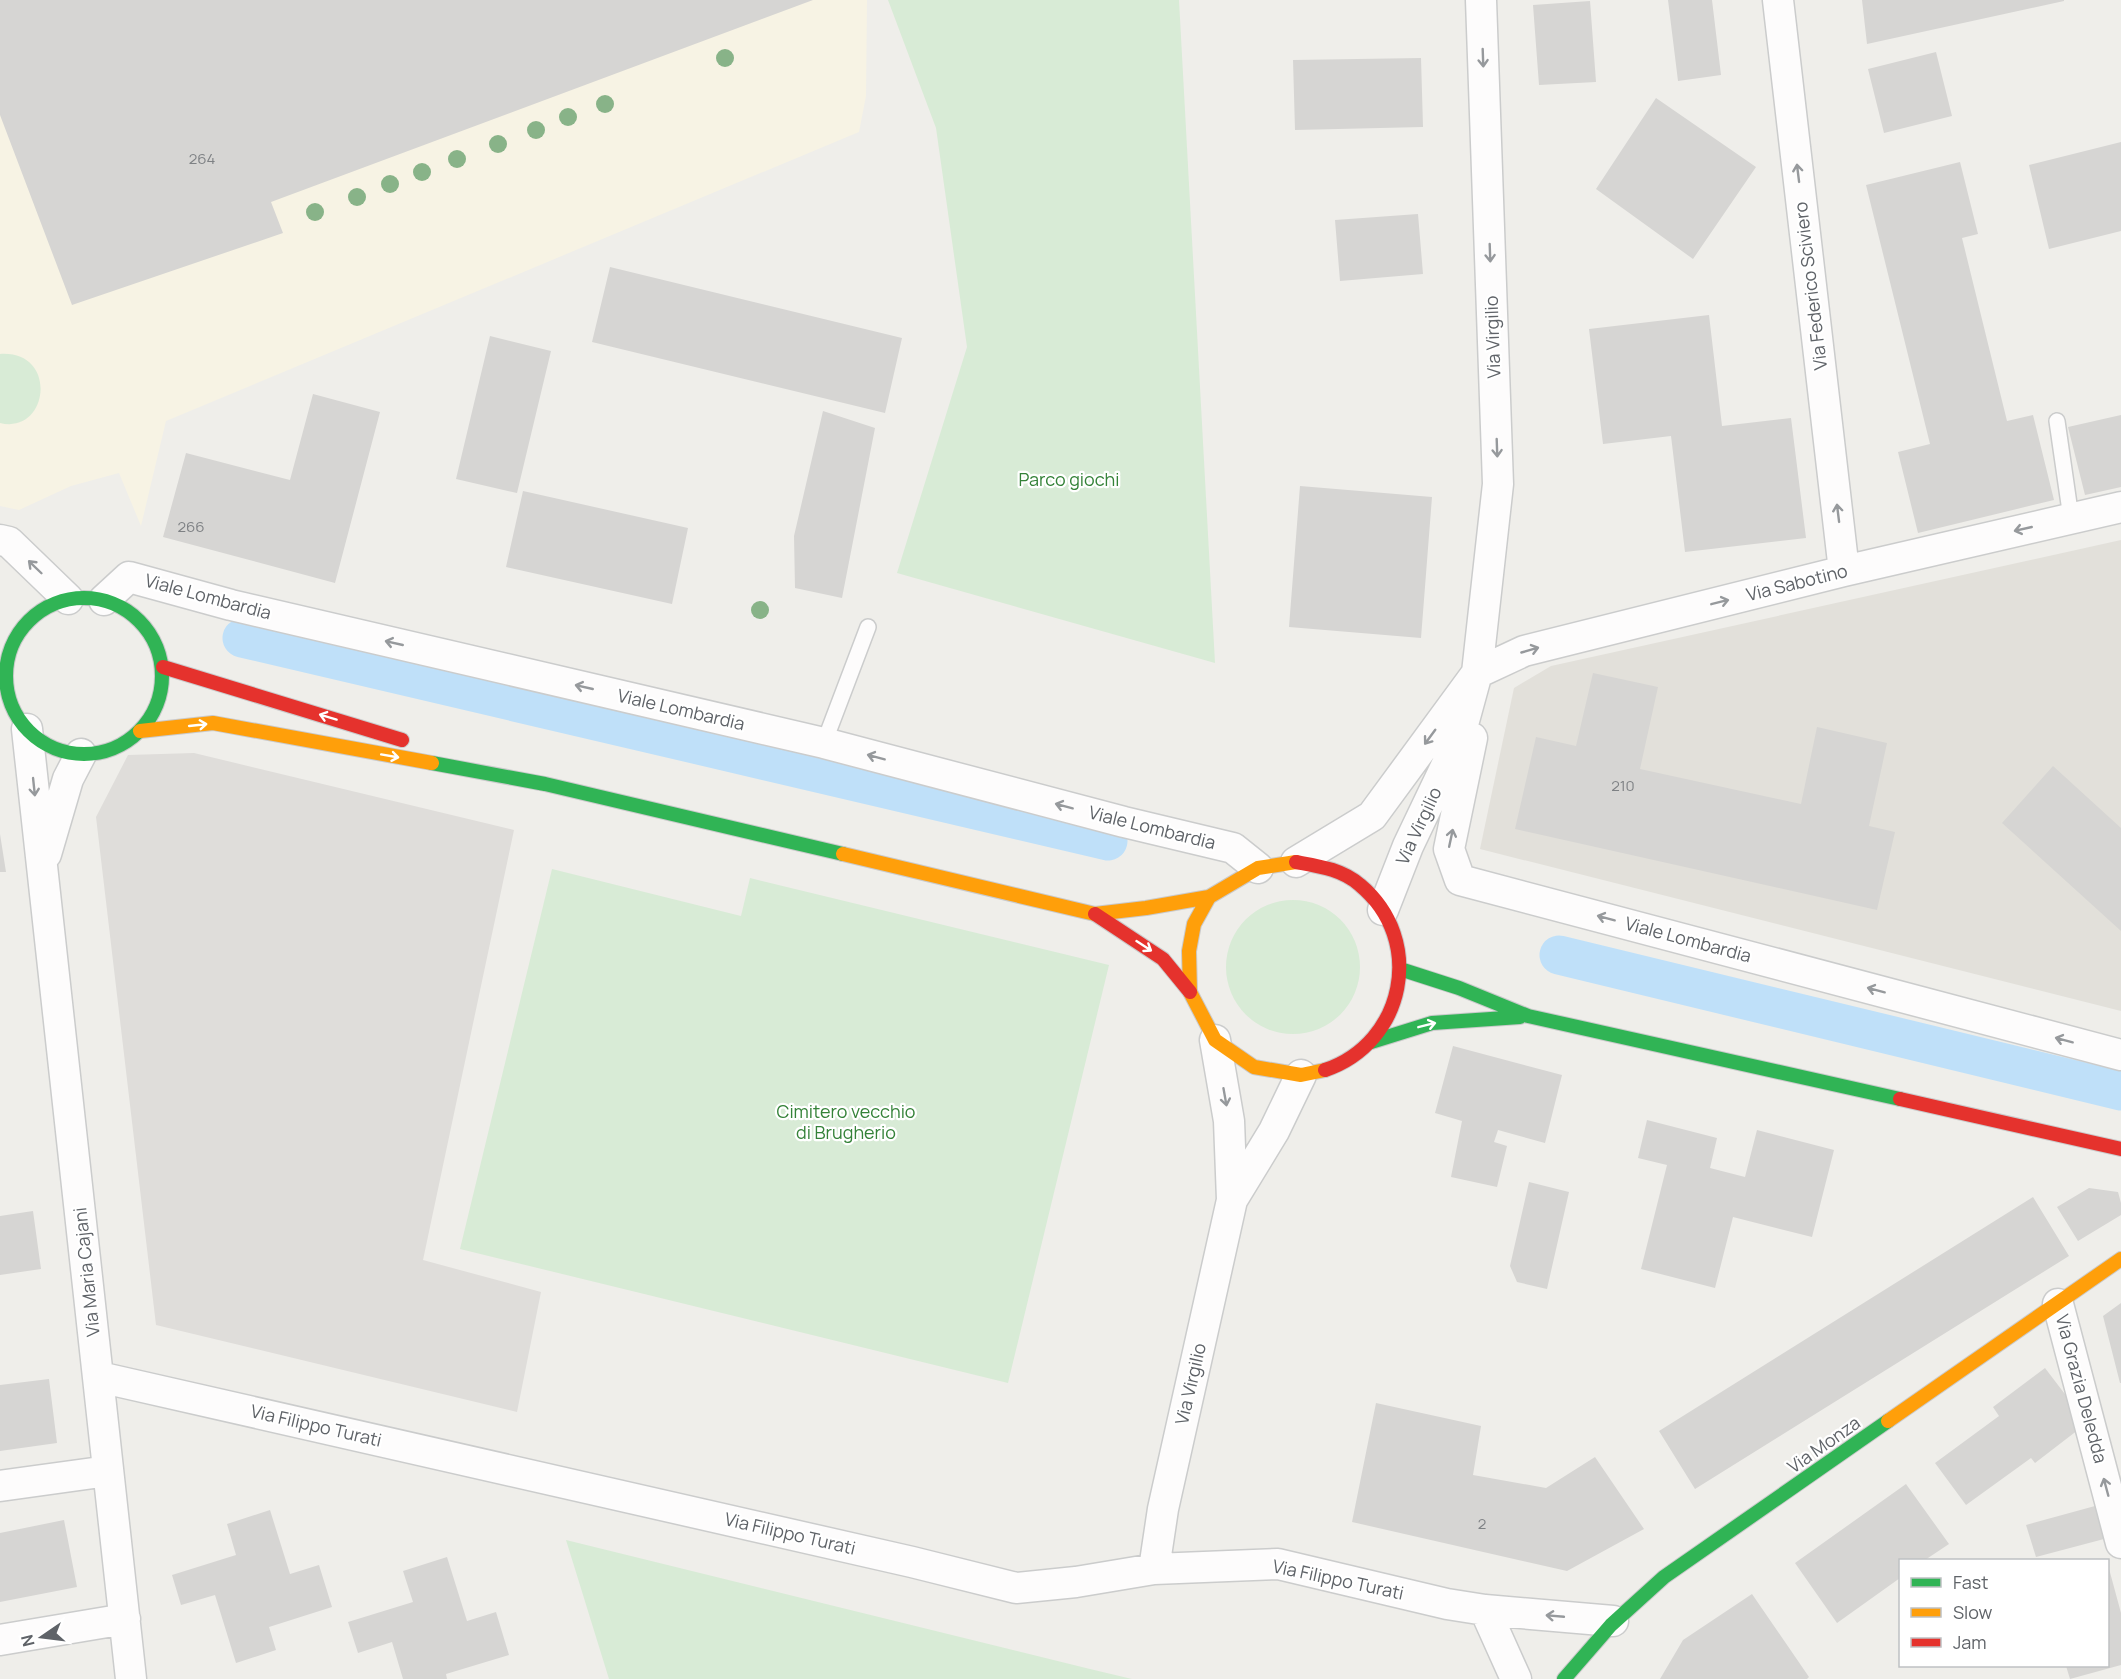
<svg xmlns="http://www.w3.org/2000/svg" width="2121" height="1679" font-family="Manrope,sans-serif">
  <rect width="100%" height="100%" fill="#efeeea"/>
  <path fill="#f7f3e4" d="M0,0H867L866,96L859,132L166,421L141,526L119,473L71,486L19,510L0,506Z"/>
  <path fill="#dfddda" d="M194,753L514,830L423,1260L541,1292L517,1412L156,1325L96,817L128,755Z"/>
  <path fill="#e2e0da" d="M2121,540V1011L1480,849L1514,688L1551,666Z"/>
  <path fill="#d8ebd6" d="M888,0H1179L1215,663L897,573L967,347L936,128Z
    M0,354C59,350 49,435 0,423Z
    M552,869L741,916L750,878L1109,965L1008,1383L460,1249Z
    M1226 967a67 67 0 1 1 134 0a67 67 0 1 1-134 0Z
    M566,1540L1090,1669L1132,1679H609Z"/>
  <g fill="none" stroke-linecap="round" stroke-linejoin="round">
    <path stroke="#bfe0f9" stroke-width="39" d="M242,638L1108,841
      M1559,955L2121,1091"/>
  </g>
  <path fill="#d6d5d3" d="M0,0H813L271,202L283,233L72,305L0,115Z
    M1668,0H1712L1721,75L1678,81Z
    M1862,0H2064V1L1867,44Z
    M1590,1L1596,82L1539,85L1533,5Z
    M1936,52L1952,116L1884,133L1868,69Z
    M1421,58L1423,127L1295,130L1293,60Z
    M1656,98L1756,167L1693,259L1596,189Z
    M2121,142V231L2049,249L2029,165Z
    M1960,162L1978,234L1962,238L2007,421L2033,415L2054,500L1918,533L1898,452L1930,444L1866,185Z
    M1418,214L1423,274L1340,281L1335,220Z
    M610,267L902,338L885,413L592,342Z
    M1709,315L1722,426L1791,418L1806,538L1685,552L1671,436L1603,444L1589,329Z
    M490,336L551,351L517,493L456,479Z
    M313,394L380,412L335,583L163,537L186,453L290,480Z
    M823,411L875,428L842,598L795,588L794,536Z
    M2121,415V487L2085,495L2068,427Z
    M1300,486L1432,497L1421,638L1289,627Z
    M523,491L688,528L672,604L506,567Z
    M1593,673L1658,687L1640,769L1801,804L1817,727L1887,743L1869,826L1895,832L1877,910L1515,829L1536,737L1576,746Z
    M2053,766L2121,828V931L2002,823Z
    M0,834L6,872H0Z
    M1453,1046L1562,1075L1545,1143L1498,1130L1494,1142L1507,1146L1497,1187L1451,1177L1462,1121L1435,1113Z
    M1647,1120L1717,1138L1710,1168L1745,1177L1757,1130L1834,1150L1812,1237L1733,1217L1715,1288L1641,1269L1667,1165L1638,1158Z
    M1529,1182L1569,1192L1547,1289L1517,1282L1510,1266Z
    M2089,1188L2118,1192L2121,1203V1215L2078,1241L2057,1207Z
    M2033,1197L2069,1256L1695,1489L1659,1431Z
    M33,1211L41,1269L0,1275V1216Z
    M2121,1303V1383H2120L2103,1316Z
    M2045,1368L2087,1423L2035,1463L2031,1458L1966,1505L1935,1463L1999,1416L1993,1407Z
    M49,1379L57,1443L0,1451V1385Z
    M1376,1403L1481,1426L1473,1475L1546,1488L1595,1457L1644,1529L1567,1571L1352,1522Z
    M1906,1484L1949,1544L1925,1560H1900V1578L1837,1623L1795,1563Z
    M2095,1506L2104,1539L2036,1557L2026,1525Z
    M270,1510L290,1574L319,1565L332,1607L269,1627L276,1650L236,1663L215,1595L181,1605L172,1575L236,1555L227,1524Z
    M64,1520L77,1587L0,1602V1533Z
    M447,1557L467,1621L496,1612L509,1655L446,1674L447,1679H403L392,1642L358,1653L348,1622L413,1602L403,1571Z
    M2108,1565L2121,1613V1665L2070,1679L2066,1666H2108Z
    M1752,1594L1809,1677L1807,1679H1660L1683,1640Z"/>
  <g fill="none" stroke-linecap="round" stroke-linejoin="round">
    <defs>
      <path id="lane" d="M2057,421L2071,518
        M824,743L868,627"/>
      <path id="street" d="M1778,0L1844,571
        M0,540L9,542L68,599
        M104,600L129,577L231,605L824,743L1124,822L1233,848L1258,868
        M27,729L131,1679
        M1472,738L1449,849L1460,880L2121,1055
        M46,854L68,779L81,754
        M1296,862L1372,816L1477,673L1524,651L1844,571L2121,507
        M1383,910L1408,846L1459,739L1477,673L1498,484L1481,0
        M1232,1200L1274,1131L1301,1075
        M2058,1304L2121,1543
        M99,1377L912,1562L1016,1588L1076,1582L1154,1569L1278,1564L1447,1604L1485,1610L1613,1621
        M0,1486L108,1471
        M1154,1569L1163,1509L1232,1200L1229,1121L1215,1040
        M1485,1610L1516,1679
        M0,1640L125,1619"/>
      <path id="fast" d="M6 676a78 78 0 1 1 156 0a78 78 0 1 1-156 0Z
        M432,763L545,784L843,854
        M1400,969L1459,988L1528,1016L1900,1099
        M1371,1042L1432,1023L1520,1017
        M1564,1679L1611,1625L1664,1577L1888,1421"/>
      <path id="slow" d="M140,731L213,723L432,763
        M843,854L1095,914L1146,908L1209,897
        M1296,862L1258,868L1209,897L1194,924L1189,951L1190,992L1215,1040L1254,1067L1301,1075L1325,1070
        M1888,1421L2121,1259"/>
      <path id="jam" d="M163,667L402,740
        M1296,862C1318,866 1342,869 1360,885C1426,940 1405,1043 1325,1070
        M1095,914L1163,959L1190,992
        M1900,1099L2121,1149"/>
    </defs>
    <use href="#lane" stroke="#cbcccc" stroke-width="18"/>
    <use href="#street" stroke="#cbcccc" stroke-width="33"/>
    <use href="#fast" stroke="#cacacb" stroke-width="16"/>
    <use href="#slow" stroke="#cacacb" stroke-width="16"/>
    <use href="#jam" stroke="#cacacb" stroke-width="16"/>
    <use href="#lane" stroke="#fdfcfc" stroke-width="15"/>
    <use href="#street" stroke="#fdfcfc" stroke-width="30"/>
    <use href="#fast" stroke="#30b455" stroke-width="14"/>
    <use href="#slow" stroke="#ff9f0a" stroke-width="14"/>
    <use href="#jam" stroke="#e5322d" stroke-width="14"/>
  </g>
  <g fill="#88b388">
    <circle cx="725" cy="58" r="9"/>
    <circle cx="605" cy="104" r="9"/>
    <circle cx="568" cy="117" r="9"/>
    <circle cx="536" cy="130" r="9"/>
    <circle cx="498" cy="144" r="9"/>
    <circle cx="457" cy="159" r="9"/>
    <circle cx="422" cy="172" r="9"/>
    <circle cx="390" cy="184" r="9"/>
    <circle cx="357" cy="197" r="9"/>
    <circle cx="315" cy="212" r="9"/>
    <circle cx="760" cy="610" r="9"/>
  </g>
  <defs><path id="oneway-shaft" d="M-6 0H5M1.5-3L5.5 0L1.5 3" fill="none" stroke-width="1.6" stroke-linecap="round" stroke-linejoin="round" transform="scale(1.5)"/></defs>
  <g stroke="#96999c">
    <use href="#oneway-shaft" transform="translate(1483 58) rotate(88)"/>
    <use href="#oneway-shaft" transform="translate(1798 173) rotate(-97)"/>
    <use href="#oneway-shaft" transform="translate(1490 253) rotate(88)"/>
    <use href="#oneway-shaft" transform="translate(1497 448) rotate(88)"/>
    <use href="#oneway-shaft" transform="translate(1838 513) rotate(-97)"/>
    <use href="#oneway-shaft" transform="translate(2023 529) rotate(167)"/>
    <use href="#oneway-shaft" transform="translate(35 567) rotate(-136)"/>
    <use href="#oneway-shaft" transform="translate(1720 602) rotate(-14)"/>
    <use href="#oneway-shaft" transform="translate(394 643) rotate(-167)"/>
    <use href="#oneway-shaft" transform="translate(1530 650) rotate(-16)"/>
    <use href="#oneway-shaft" transform="translate(584 687) rotate(-167)"/>
    <use href="#oneway-shaft" transform="translate(1430 737) rotate(126)"/>
    <use href="#oneway-shaft" transform="translate(876 757) rotate(-165)"/>
    <use href="#oneway-shaft" transform="translate(34 787) rotate(84)"/>
    <use href="#oneway-shaft" transform="translate(1064 806) rotate(-165)"/>
    <use href="#oneway-shaft" transform="translate(1451 838) rotate(-78)"/>
    <use href="#oneway-shaft" transform="translate(1606 918) rotate(-165)"/>
    <use href="#oneway-shaft" transform="translate(1876 990) rotate(-165)"/>
    <use href="#oneway-shaft" transform="translate(2064 1040) rotate(-165)"/>
    <use href="#oneway-shaft" transform="translate(1225 1097) rotate(80)"/>
    <use href="#oneway-shaft" transform="translate(2106 1487) rotate(-105)"/>
    <use href="#oneway-shaft" transform="translate(1555 1616) rotate(-175)"/>
  </g>
  <g stroke="#fff">
    <use href="#oneway-shaft" transform="translate(328 717) rotate(-163)"/>
    <use href="#oneway-shaft" transform="translate(198 725) rotate(-6)"/>
    <use href="#oneway-shaft" transform="translate(390 756) rotate(10)"/>
    <use href="#oneway-shaft" transform="translate(1144 946) rotate(33)"/>
    <use href="#oneway-shaft" transform="translate(1427 1025) rotate(-14)"/>
  </g>
  <g text-anchor="middle" stroke-width="4.5" stroke-linejoin="round" paint-order="stroke">
    <g font-size="15" fill="#7e8184">
      <text x="202" y="164">264</text>
      <text x="191" y="532">266</text>
      <text x="1623" y="791">210</text>
      <text x="1482" y="1529">2</text>
    </g>
    <g font-size="18" fill="#5f6368" stroke="#fff">
      <text transform="translate(1811 286) rotate(-97)" y="6">Via Federico Sciviero</text>
      <text transform="translate(1493 337) rotate(-92)" y="6">Via Virgilio</text>
      <text transform="translate(1797 583) rotate(-14)" y="6">Via Sabotino</text>
      <text transform="translate(208 597) rotate(15)" y="6">Viale Lombardia</text>
      <text transform="translate(681 710) rotate(13)" y="6">Viale Lombardia</text>
      <text transform="translate(1419 826) rotate(-65)" y="6">Via Virgilio</text>
      <text transform="translate(1152 828) rotate(14)" y="6">Viale Lombardia</text>
      <text transform="translate(1688 940) rotate(15)" y="6">Viale Lombardia</text>
      <text transform="translate(87 1272) rotate(-96)" y="6">Via Maria Cajani</text>
      <text transform="translate(1191 1384) rotate(-77)" y="6">Via Virgilio</text>
      <text transform="translate(2081 1389) rotate(75)" y="6">Via Grazia Deledda</text>
      <text transform="translate(316 1426) rotate(13)" y="6">Via Filippo Turati</text>
      <text transform="translate(1824 1445) rotate(-35)" y="6">Via Monza</text>
      <text transform="translate(790 1534) rotate(13)" y="6">Via Filippo Turati</text>
      <text transform="translate(1338 1580) rotate(12)" y="6">Via Filippo Turati</text>
    </g>
    <g font-size="18" fill="#348238" stroke="#fff">
      <text x="1069" y="486">Parco giochi</text>
      <text x="846" y="1118">Cimitero vecchio<tspan x="846" dy="21">di Brugherio</tspan></text>
    </g>
  </g>
  <rect x="1899" y="1559" width="210" height="108" fill="#ffffff" stroke="#bfc1c3" stroke-width="1.5"/>
  <rect x="1911" y="1578" width="30" height="9" fill="#30b455" stroke="#bfc1c3" stroke-width="1.5"/>
  <text x="1953" y="1589" font-size="18" fill="#5f6368">Fast</text>
  <rect x="1911" y="1608" width="30" height="9" fill="#ff9f0a" stroke="#bfc1c3" stroke-width="1.5"/>
  <text x="1953" y="1619" font-size="18" fill="#5f6368">Slow</text>
  <rect x="1911" y="1638" width="30" height="9" fill="#e5322d" stroke="#bfc1c3" stroke-width="1.5"/>
  <text x="1953" y="1649" font-size="18" fill="#5f6368">Jam</text>
  <g transform="translate(42 1637) rotate(256)" stroke="#ffffff" stroke-width="4.5" paint-order="stroke">
  <path d="M0-4.5L10 22L0 15L-10 22Z" fill="#5f6368"/>
  <text y="-9" font-size="16" font-weight="bold" text-anchor="middle" fill="#5f6368">N</text>
  </g>
</svg>
